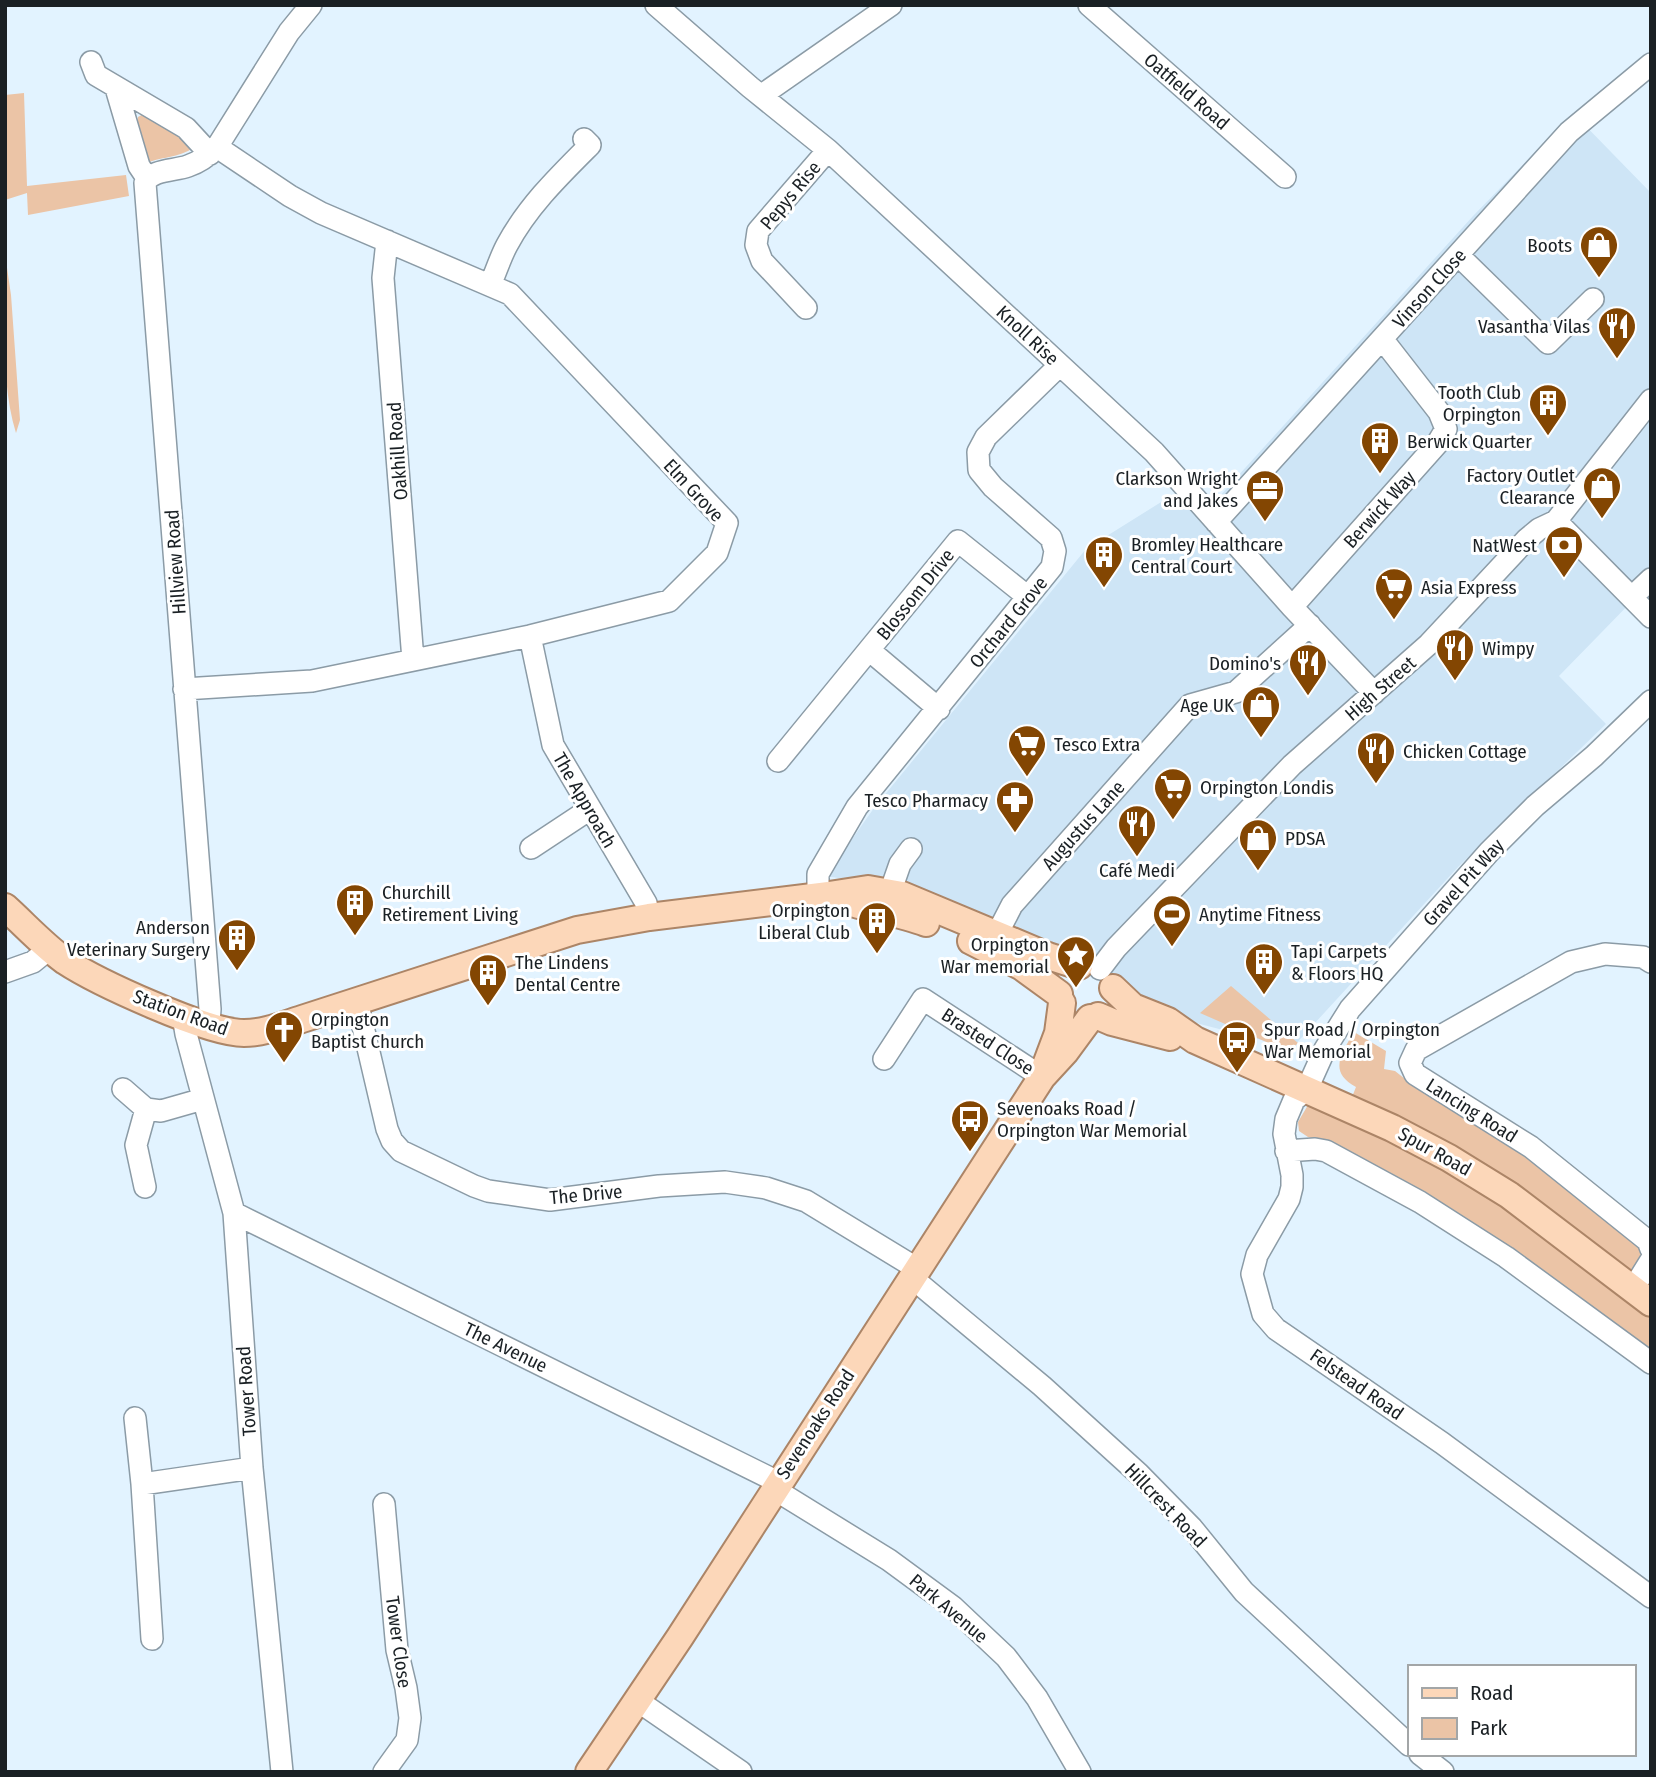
<svg xmlns="http://www.w3.org/2000/svg" width="1656" height="1777" font-family="'Fira Sans Condensed',sans-serif">
  <rect width="100%" height="100%" fill="#e2f3ff"/>
  <path fill="#cee5f6" d="M1573,113L1651,193V605L1639,594L1559,676L1606,724L1459,866L1292,1048L1150,1011L1122,983L1110,974L1100,962L893,887L826,876L874,808L1086,549L1174,494L1218,498L1473,216Z"/>
  <path fill="#ebc4a6" d="M24,93L27,186L126,175L129,196L28,215L27,193L5,200V95Z
    M145,113L196,145C183,158 163,156 147,163L136,126L138,117Z
    M5,254L11,295L20,420L16,433C0,382 5,310 5,254Z
    M1231,986L1298,1043L1289,1052L1200,1013Z
    M1354,1032L1386,1051L1384,1069L1395,1071L1419,1090L1534,1160L1640,1245L1645,1255L1632,1276L1352,1097L1356,1087C1328,1072 1341,1054 1354,1032Z
    M1318,1101L1439,1164L1501,1202L1651,1318V1355L1321,1141L1308,1137L1299,1131L1298,1122L1308,1105Z"/>
  <g fill="none" stroke-linecap="round" stroke-linejoin="round">
    <defs>
      <path id="minor" d="M656,5L750,87L828,150L1154,452L1292,607L1374,693
        M1089,5L1285,177
        M91,62L96,75L186,128L210,154
        M116,88L139,166L147,178
        M762,95L891,5
        M387,241L383,278L413,660
        M1458,255L1548,343L1593,299
        M490,285C496,272 500,258 507,245C528,206 559,176 590,145L584,139
        M806,308L762,261L756,245L758,231L828,150
        M1556,521L1651,617
        M1216,522L1569,132L1651,64
        M1632,597L1651,579
        M1292,607L1437,444L1446,429L1439,412L1383,340
        M530,636L553,745L646,903L649,917
        M869,650L939,709
        M184,689L312,681L530,636L669,601L717,553L727,523L510,294L321,213L290,196L217,147
        M1651,701L1594,756L1535,806L1489,852L1350,1009L1325,1049L1307,1089L1294,1100L1286,1119L1284,1134L1292,1175V1187L1289,1199L1257,1255L1252,1274L1263,1314L1276,1329L1442,1443L1651,1597
        M778,761L958,541L1028,597
        M531,848L590,809
        M818,895V874L857,807L1052,567L1055,551L1051,538L993,487L979,470L978,452L986,437L1060,365
        M885,907L900,864L911,849
        M997,934L1012,905L1190,705L1236,692L1310,625
        M1651,962L1643,957L1605,954L1571,962L1416,1050L1410,1063L1415,1074L1531,1147L1648,1241L1651,1249
        M1100,969L1116,948L1292,765L1429,644L1527,539L1539,529L1556,521L1651,400
        M5,972L33,962L49,949
        M357,1001L387,1129L392,1141L401,1151L474,1186L488,1191L550,1200L659,1186L725,1182L766,1188L806,1201L916,1268
        M183,1016L186,1034L234,1213L252,1468L282,1772
        M209,1024L210,1009L145,183C152,169 174,171 188,166C200,162 208,156 217,147L289,32L311,5
        M884,1059L923,999L1042,1077
        M123,1089L146,1109L161,1111L203,1099
        M1286,1151L1315,1149L1326,1151L1420,1202L1506,1257L1651,1363
        M145,1187L136,1145L146,1109
        M234,1213L778,1482
        M911,1277L1042,1386L1139,1474L1192,1528L1244,1592L1409,1745
        M1633,1289L1651,1260
        M135,1418L142,1484L152,1639
        M142,1484L252,1468
        M774,1489L889,1560L953,1607L1006,1657L1037,1698L1080,1772
        M638,1701L741,1772
        M1420,1754L1443,1772
        M384,1772L407,1740L410,1718L406,1688L397,1650L384,1504"/>
      <path id="major" d="M832,896C862,909 895,911 926,923
        M5,907C25,925 43,945 65,961C97,982 207,1033 244,1033C264,1033 283,1025 302,1019L577,930L649,917L829,895L868,889L902,895L1048,956L1079,966
        M971,941L1022,967L1059,994
        M1113,988L1133,1007L1168,1021L1195,1040L1392,1128L1449,1158L1509,1195L1651,1303
        M1098,1016L1112,1022L1170,1037
        M1046,1065L1058,1033L1062,1003
        M589,1772L680,1637L1042,1077L1065,1052L1090,1018"/>
    </defs>
    <use href="#minor" stroke="#8b9ba6" stroke-width="24"/>
    <use href="#major" stroke="#ac8567" stroke-width="30"/>
    <use href="#minor" stroke="#fff" stroke-width="21"/>
    <use href="#major" stroke="#fcd7b9" stroke-width="26"/>
  </g>
  <defs>
    <symbol id="shop-pin" viewBox="-11 -11 22 30"><path d="M0 17L-7.5 6A9.5 9.5 0 1 1 7.5 6Z" fill="#834602" stroke="#fff"/><path d="M-5-2.5h2.3a2.7 3.5 0 0 1 5.4 0H5L5.5 6h-11ZM-1.5-2.5h3a1.5 2.3 0 0 0-3 0Z" fill="#fff"/></symbol>
    <symbol id="restaurant-pin" viewBox="-11 -11 22 30"><path d="M0 17L-7.5 6A9.5 9.5 0 1 1 7.5 6Z" fill="#834602" stroke="#fff"/><path d="M-5-6h1v4h1v-4h1v4h1v-4h1v5L-1.5 .5V6h-2V.5L-5-1ZM5-6V6H3V1.5H1.5Q1.5-4 5-6Z" fill="#fff"/></symbol>
    <symbol id="building-pin" viewBox="-11 -11 22 30"><path d="M0 17L-7.5 6A9.5 9.5 0 1 1 7.5 6Z" fill="#834602" stroke="#fff"/><path d="M-4-6H4V6H1V3H-1V6H-4ZM-2.5-4.3h1.7v1.8h-1.7ZM.8-4.3h1.7v1.8H.8ZM-2.5-1h1.7V.8h-1.7ZM.8-1h1.7V.8H.8Z" fill="#fff"/></symbol>
    <symbol id="office-pin" viewBox="-11 -11 22 30"><path d="M0 17L-7.5 6A9.5 9.5 0 1 1 7.5 6Z" fill="#834602" stroke="#fff"/><path d="M-6-3h4V-5.5h4V-3h4V5H-6ZM-1-4.5V-3h2v-1.5ZM-6 0V1H6V0Z" fill="#fff"/></symbol>
    <symbol id="bank-pin" viewBox="-11 -11 22 30"><path d="M0 17L-7.5 6A9.5 9.5 0 1 1 7.5 6Z" fill="#834602" stroke="#fff"/><path d="M-6-4H6V4H-6ZM0-2.3a2.3 2.3 0 1 0 0 4.6a2.3 2.3 0 1 0 0-4.6Z" fill="#fff"/></symbol>
    <symbol id="supermarket-pin" viewBox="-11 -11 22 30"><path d="M0 17L-7.5 6A9.5 9.5 0 1 1 7.5 6Z" fill="#834602" stroke="#fff"/><path d="M-6-5.5h2.5l.6 2H6L4.5 2H-2.5L-4.4-4H-6ZM-1.5 3.2a1.3 1.3 0 1 0 .1 0ZM3 3.2a1.3 1.3 0 1 0 .1 0Z" fill="#fff"/></symbol>
    <symbol id="pharmacy-pin" viewBox="-11 -11 22 30"><path d="M0 17L-7.5 6A9.5 9.5 0 1 1 7.5 6Z" fill="#834602" stroke="#fff"/><path d="M-2-6h4v4h4v4h-4v4h-4v-4h-4v-4h4Z" fill="#fff"/></symbol>
    <symbol id="stadium-pin" viewBox="-11 -11 22 30"><path d="M0 17L-7.5 6A9.5 9.5 0 1 1 7.5 6Z" fill="#834602" stroke="#fff"/><path d="M0-5a6.5 5 0 1 0 0 10a6.5 5 0 1 0 0-10ZM-3.5-1.8h7v3.6h-7Z" fill="#fff"/></symbol>
    <symbol id="sight-pin" viewBox="-11 -11 22 30"><path d="M0 17L-7.5 6A9.5 9.5 0 1 1 7.5 6Z" fill="#834602" stroke="#fff"/><path d="M0-6L1.8-2.2L6-1.7L2.9 1.2L3.7 5.4L0 3.3L-3.7 5.4L-2.9 1.2L-6-1.7L-1.8-2.2Z" fill="#fff"/></symbol>
    <symbol id="church-pin" viewBox="-11 -11 22 30"><path d="M0 17L-7.5 6A9.5 9.5 0 1 1 7.5 6Z" fill="#834602" stroke="#fff"/><path d="M-1.2-6h2.4v3.5h3.3v2.4h-3.3V6h-2.4V-.1h-3.3v-2.4h3.3Z" fill="#fff"/></symbol>
    <symbol id="bus-pin" viewBox="-11 -11 22 30"><path d="M0 17L-7.5 6A9.5 9.5 0 1 1 7.5 6Z" fill="#834602" stroke="#fff"/><path d="M-5-6H5V4H4V6H2V4H-2V6H-4V4H-5ZM-3.5-4V0h7V-4ZM-3.5 1.2v1.5H-2V1.2ZM2 1.2v1.5H3.5V1.2Z" fill="#fff"/></symbol>
  </defs>
  <g fill-rule="evenodd">
    <use href="#shop-pin" x="1577" y="223" width="44" height="60"/>
    <use href="#restaurant-pin" x="1595" y="304" width="44" height="60"/>
    <use href="#building-pin" x="1526" y="381" width="44" height="60"/>
    <use href="#building-pin" x="1358" y="419" width="44" height="60"/>
    <use href="#shop-pin" x="1580" y="464" width="44" height="60"/>
    <use href="#office-pin" x="1243" y="467" width="44" height="60"/>
    <use href="#bank-pin" x="1542" y="523" width="44" height="60"/>
    <use href="#building-pin" x="1082" y="533" width="44" height="60"/>
    <use href="#supermarket-pin" x="1372" y="565" width="44" height="60"/>
    <use href="#restaurant-pin" x="1433" y="626" width="44" height="60"/>
    <use href="#restaurant-pin" x="1286" y="641" width="44" height="60"/>
    <use href="#shop-pin" x="1239" y="683" width="44" height="60"/>
    <use href="#supermarket-pin" x="1005" y="722" width="44" height="60"/>
    <use href="#restaurant-pin" x="1354" y="729" width="44" height="60"/>
    <use href="#supermarket-pin" x="1151" y="765" width="44" height="60"/>
    <use href="#pharmacy-pin" x="993" y="778" width="44" height="60"/>
    <use href="#restaurant-pin" x="1115" y="802" width="44" height="60"/>
    <use href="#shop-pin" x="1236" y="816" width="44" height="60"/>
    <use href="#building-pin" x="333" y="881" width="44" height="60"/>
    <use href="#stadium-pin" x="1150" y="892" width="44" height="60"/>
    <use href="#building-pin" x="855" y="899" width="44" height="60"/>
    <use href="#building-pin" x="215" y="916" width="44" height="60"/>
    <use href="#sight-pin" x="1054" y="933" width="44" height="60"/>
    <use href="#building-pin" x="1242" y="940" width="44" height="60"/>
    <use href="#building-pin" x="466" y="951" width="44" height="60"/>
    <use href="#church-pin" x="262" y="1008" width="44" height="60"/>
    <use href="#bus-pin" x="1215" y="1018" width="44" height="60"/>
    <use href="#bus-pin" x="948" y="1097" width="44" height="60"/>
  </g>
  <g text-anchor="middle" stroke-width="6" stroke-linejoin="round" paint-order="stroke">
    <g font-size="19" fill="#1a2024" stroke="#fff">
      <text transform="translate(1187 91) rotate(41)" y="7">Oatfield Road</text>
      <text transform="translate(790 195) rotate(-50)" y="7">Pepys Rise</text>
      <text transform="translate(1429 288) rotate(-48)" y="7">Vinson Close</text>
      <text transform="translate(1028 335) rotate(43)" y="7">Knoll Rise</text>
      <text transform="translate(397 451) rotate(-94)" y="7">Oakhill Road</text>
      <text transform="translate(694 490) rotate(47)" y="7">Elm Grove</text>
      <text transform="translate(1379 509) rotate(-48)" y="7">Berwick Way</text>
      <text transform="translate(175 562) rotate(-94)" y="7">Hillview Road</text>
      <text transform="translate(915 594) rotate(-51)" y="7">Blossom Drive</text>
      <text transform="translate(1008 622) rotate(-51)" y="7">Orchard Grove</text>
      <text transform="translate(1380 688) rotate(-41)" y="7">High Street</text>
      <text transform="translate(585 800) rotate(60)" y="7">The Approach</text>
      <text transform="translate(1083 825) rotate(-48)" y="7">Augustus Lane</text>
      <text transform="translate(1463 882) rotate(-48)" y="7">Gravel Pit Way</text>
      <text transform="translate(181 1012) rotate(20)" y="7">Station Road</text>
      <text transform="translate(988 1041) rotate(33)" y="7">Brasted Close</text>
      <text transform="translate(1472 1110) rotate(32)" y="7">Lancing Road</text>
      <text transform="translate(1435 1151) rotate(29)" y="7">Spur Road</text>
      <text transform="translate(586 1194) rotate(-5)" y="7">The Drive</text>
      <text transform="translate(506 1347) rotate(26)" y="7">The Avenue</text>
      <text transform="translate(1357 1384) rotate(35)" y="7">Felstead Road</text>
      <text transform="translate(246 1391) rotate(-94)" y="7">Tower Road</text>
      <text transform="translate(815 1424) rotate(-57)" y="7">Sevenoaks Road</text>
      <text transform="translate(1166 1505) rotate(46)" y="7">Hillcrest Road</text>
      <text transform="translate(949 1608) rotate(40)" y="7">Park Avenue</text>
      <text transform="translate(399 1642) rotate(82)" y="7">Tower Close</text>
    </g>
    <g font-size="19" fill="#1a2024" stroke="#fff" text-anchor="start">
      <text x="1572" y="252" text-anchor="end">Boots</text>
      <text x="1590" y="333" text-anchor="end">Vasantha Vilas</text>
      <text x="1521" y="399" text-anchor="end">Tooth Club<tspan x="1521" dy="22">Orpington</tspan></text>
      <text x="1407" y="448">Berwick Quarter</text>
      <text x="1575" y="482" text-anchor="end">Factory Outlet<tspan x="1575" dy="22">Clearance</tspan></text>
      <text x="1238" y="485" text-anchor="end">Clarkson Wright<tspan x="1238" dy="22">and Jakes</tspan></text>
      <text x="1131" y="551">Bromley Healthcare<tspan x="1131" dy="22">Central Court</tspan></text>
      <text x="1537" y="552" text-anchor="end">NatWest</text>
      <text x="1421" y="594">Asia Express</text>
      <text x="1482" y="655">Wimpy</text>
      <text x="1281" y="670" text-anchor="end">Domino's</text>
      <text x="1234" y="712" text-anchor="end">Age UK</text>
      <text x="1054" y="751">Tesco Extra</text>
      <text x="1403" y="758">Chicken Cottage</text>
      <text x="1200" y="794">Orpington Londis</text>
      <text x="988" y="807" text-anchor="end">Tesco Pharmacy</text>
      <text x="1285" y="845">PDSA</text>
      <text x="1137" y="877" text-anchor="middle">Café Medi</text>
      <text x="382" y="899">Churchill<tspan x="382" dy="22">Retirement Living</tspan></text>
      <text x="850" y="917" text-anchor="end">Orpington<tspan x="850" dy="22">Liberal Club</tspan></text>
      <text x="1199" y="921">Anytime Fitness</text>
      <text x="210" y="934" text-anchor="end">Anderson<tspan x="210" dy="22">Veterinary Surgery</tspan></text>
      <text x="1049" y="951" text-anchor="end">Orpington<tspan x="1049" dy="22">War memorial</tspan></text>
      <text x="1291" y="958">Tapi Carpets<tspan x="1291" dy="22">&amp; Floors HQ</tspan></text>
      <text x="515" y="969">The Lindens<tspan x="515" dy="22">Dental Centre</tspan></text>
      <text x="311" y="1026">Orpington<tspan x="311" dy="22">Baptist Church</tspan></text>
      <text x="1264" y="1036">Spur Road / Orpington<tspan x="1264" dy="22">War Memorial</tspan></text>
      <text x="997" y="1115">Sevenoaks Road /<tspan x="997" dy="22">Orpington War Memorial</tspan></text>
    </g>
  </g>
  <rect width="1656" height="1777" fill="none" stroke="#1a2024" stroke-width="14"/>
  <rect x="1408" y="1665" width="228" height="91" fill="#ffffff" stroke="#a3a6a7" stroke-width="2"/>
  <rect x="1422" y="1688" width="35" height="10" fill="#fcd7b9" stroke="#a3a6a7" stroke-width="2"/>
  <text x="1470" y="1700" font-size="21" fill="#1a2024">Road</text>
  <rect x="1422" y="1718" width="35" height="21" fill="#ebc4a6" stroke="#a3a6a7" stroke-width="2"/>
  <text x="1470" y="1735" font-size="21" fill="#1a2024">Park</text>
</svg>
